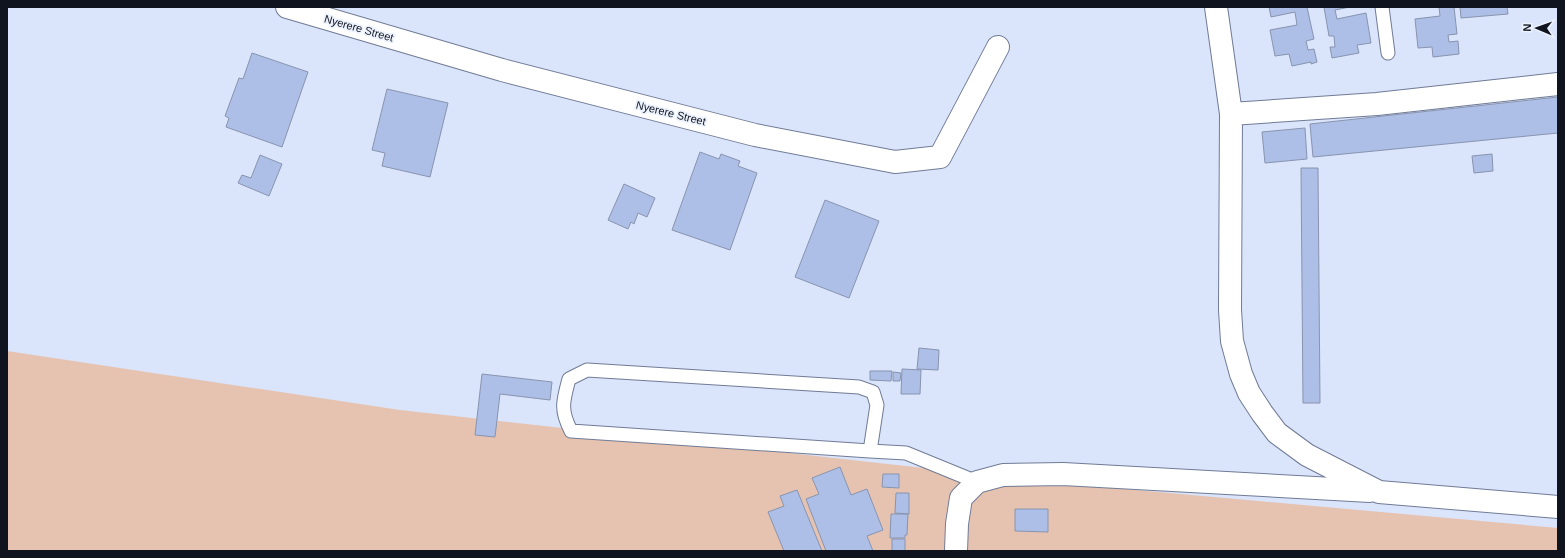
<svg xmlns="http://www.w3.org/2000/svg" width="1565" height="558" font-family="Helvetica,sans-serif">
  <rect width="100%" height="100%" fill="#dae4fb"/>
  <path fill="#e6c3b1" d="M7,351L400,410L1059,483L1558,528V551H7Z"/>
  <path fill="#adbfe6" stroke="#8894af" d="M1269,7H1307L1314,39L1306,41L1308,50L1314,49L1317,62L1311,64V62L1292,66L1289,54L1275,56L1270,30L1297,25L1295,12L1271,17Z
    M1324,7H1350L1335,10L1337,19L1366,13L1371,43L1357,45L1359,53L1332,58L1330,47H1335L1334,36H1329Z
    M1439,7H1454L1457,34L1448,35L1449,42L1458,41L1459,54L1433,57L1432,47L1418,48L1415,19L1440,16Z
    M1460,7H1507L1508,14L1461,18Z
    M252,53L308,72L282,147L226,127L229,118L225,116L239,78L243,79Z
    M387,89L448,103L430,177L382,166L385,153L372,150Z
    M1558,97V133L1313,157L1310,124Z
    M1305,128L1307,159L1265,163L1262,132Z
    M700,152L719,159L721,154L740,161L738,166L757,173L730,250L672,230Z
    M1492,154L1493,171L1474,173L1472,156Z
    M260,155L282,164L269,196L238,183L242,175L251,178Z
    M1301,168H1318L1320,403H1303Z
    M624,184L655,198L647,217L638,213L634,224L631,222L628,229L608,220Z
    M825,200L879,221L849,298L795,277Z
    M919,348L939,350L938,370L917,369Z
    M902,369L921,370L920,394H901Z
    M870,371H892L891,381L870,380Z
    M893,372L901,373L900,381H893Z
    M482,374L552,382L550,400L500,394L495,437L475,435Z
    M840,467L851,495L867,489L883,530L867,536L873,551H826L806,499L819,494L812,478Z
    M883,474H899V488L882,487Z
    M797,490L822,551H784L768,512L784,506L780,496Z
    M896,493H909V514L895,513Z
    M1015,509H1048V532L1015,531Z
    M891,514H908L907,535H905V538H890Z
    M892,539H905V551H892Z"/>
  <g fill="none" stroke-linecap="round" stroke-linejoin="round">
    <defs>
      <path id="service" d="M1382,7L1388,53
        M870,451L877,405L873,392L859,387L587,370L569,379C563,401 560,410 571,431L870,451L906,453L977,482"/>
      <path id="minor" d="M287,7L502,70L755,135L895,162L940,157L998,47
        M1216,7L1231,114L1230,310L1232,341L1241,374L1249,393L1262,413L1277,433L1307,455L1379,492L1558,507
        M1231,114L1377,104L1558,84
        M956,551L957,524L961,498L977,482L1003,475L1063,474L1370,491"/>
    </defs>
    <use href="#service" stroke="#707b95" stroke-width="15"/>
    <use href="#minor" stroke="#707b95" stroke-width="24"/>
    <use href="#service" stroke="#fff" stroke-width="13"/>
    <use href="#minor" stroke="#fff" stroke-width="22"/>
  </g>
  <g text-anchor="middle" stroke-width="3.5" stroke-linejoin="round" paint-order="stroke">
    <g font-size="11" fill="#10141e" stroke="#ecf2fd">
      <text transform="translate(359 28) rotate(16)" y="4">Nyerere Street</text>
      <text transform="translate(671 113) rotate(14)" y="4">Nyerere Street</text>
    </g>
  </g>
  <rect width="1565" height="558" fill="none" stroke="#10141e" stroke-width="16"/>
  <g transform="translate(1537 28) rotate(272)" stroke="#ecf2fd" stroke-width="3" paint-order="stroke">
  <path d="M0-3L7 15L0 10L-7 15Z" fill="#10141e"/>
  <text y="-6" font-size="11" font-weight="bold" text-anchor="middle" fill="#10141e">N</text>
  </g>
</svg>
